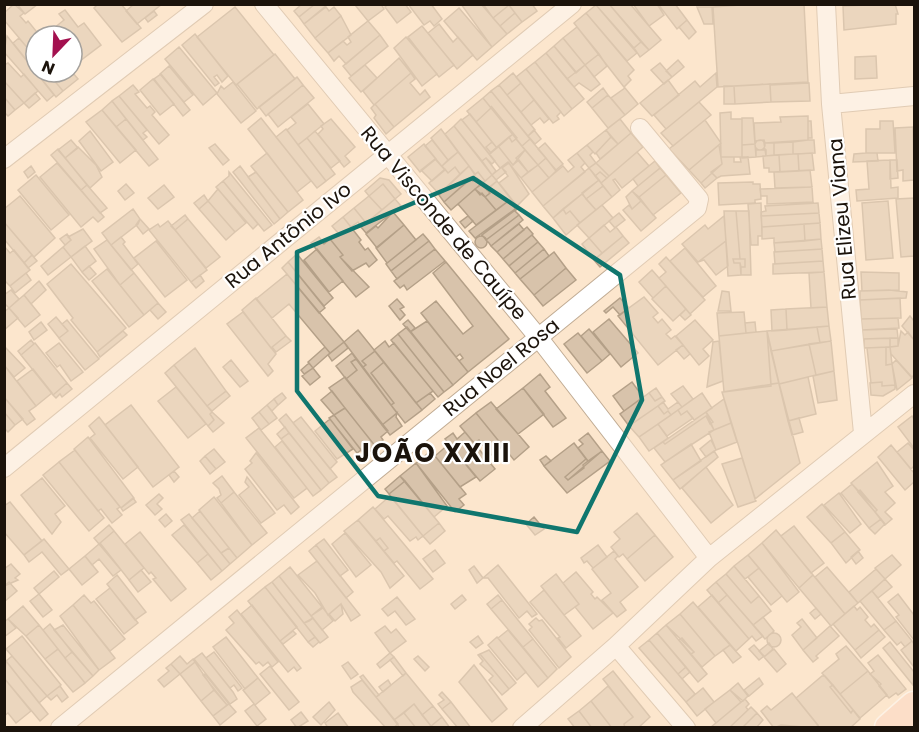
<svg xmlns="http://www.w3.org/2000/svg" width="919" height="732" font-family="Poppins,sans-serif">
  <rect width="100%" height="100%" fill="#fce6cd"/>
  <path fill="#d8c3ab" stroke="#b4a088" stroke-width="1.5" d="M14,4L24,13L20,16L26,23L28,21L40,36H36V58L4,20V13Z
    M17,4H38L25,14Z
    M98,4H121L141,28L122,42L94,8Z
    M134,4H162L137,24L126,11Z
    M302,4H315L299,17L294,11Z
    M315,4H328L304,24L299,17Z
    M381,4L384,9L368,21L355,5Z
    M388,4H405L411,12L397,23L385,7Z
    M408,4H431L442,19L434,26L430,21L424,25Z
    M461,4H481L507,34L492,47Z
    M483,4H508L509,5L493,18Z
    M508,4H532L537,11L522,22Z
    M609,4H630L661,40L649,50Z
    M609,4L641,42L634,48L596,5Z
    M633,4H657L664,15L649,26Z
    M658,4H675L687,20L677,29Z
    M755,4H804L808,82L718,87L713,7Z
    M895,4L898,14H896V24L844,30L843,6Z
    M509,5L515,13L500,26L493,18Z
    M596,5L637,53L627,61L586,13Z
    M235,7L274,55L236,85L197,37Z
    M326,7L329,11L334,7L341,16L315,38L304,24Z
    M697,7H712L713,24H704Z
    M459,8L492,47L477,60L444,21Z
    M65,10L78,27L84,23L101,45L72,67V36H51L48,33L64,20L59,14Z
    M154,11L157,15L148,22L145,18Z
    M515,13L522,22L507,34L500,26Z
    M586,13L634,70L628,76L631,80L624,87L574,23Z
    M341,16L351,35L328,53L315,38Z
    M687,20L696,32L689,39L679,27Z
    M368,21L380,35L346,64L339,56L334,61L328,53L343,41L347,45L351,42L348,37Z
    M439,24L453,42L458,37L473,55L457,69L428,33Z
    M422,26L454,65L439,77L408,37Z
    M577,27L599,54L585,65L563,38Z
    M195,34L228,76L222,82L217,75L214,77L219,83L215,86L182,45Z
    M380,35L388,46L351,76L343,66Z
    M7,36L54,95L47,101L4,52Z
    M406,37L437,74L422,86L394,48Z
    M19,38L36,58V72H47L63,91L56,97L13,43Z
    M563,38L585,65L576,73L554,46Z
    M641,42L649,50L640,57L634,48Z
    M554,46L576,72L567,79L546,53Z
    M179,47L217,93L203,105L165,59Z
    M546,53L584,99L572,109L535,62Z
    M275,54L295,79L257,109L237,84Z
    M599,54L607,66L594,77L585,65Z
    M876,56L877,78L855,79V57Z
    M399,58L411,73L374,105L363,91Z
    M678,60L684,67L672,77L666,71Z
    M535,62L572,109L564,116L526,69Z
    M8,63L21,77L24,74L38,91L24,103L4,81V65Z
    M660,63L672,77L664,84L651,70Z
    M365,65L377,78L361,92L349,78Z
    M585,65L600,84L591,91L579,83L574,87L567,79Z
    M169,66L193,95L184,102L160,74Z
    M526,69L561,112L557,116L559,119L553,123L516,77Z
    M47,72H72L78,79L63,91Z
    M411,73L415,79L410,83L420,95L425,90L430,97L394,127L375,104Z
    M513,73L521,83L507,95L499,85Z
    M716,73L717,87L666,129L654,115L695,81L700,87Z
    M161,74L190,110L183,116L154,79Z
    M297,77L303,85L266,116L259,107Z
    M153,79L174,104L160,115L140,90Z
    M668,80L679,95L652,116L640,103Z
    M4,81L24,103L15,110L4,97Z
    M233,82L256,111L241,123L217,94L221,86L224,89Z
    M521,83L534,100L521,112L507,95Z
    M809,83L810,101L771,102L770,85Z
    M770,84L771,102L735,104L734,86Z
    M133,85L139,92L135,94L147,108L150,106L155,112L152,115L169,135L159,144L119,96Z
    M303,85L314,98L278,127L268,114Z
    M499,85L535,130L528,136L491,91Z
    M724,86H734L735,104H724Z
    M603,88L608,95L592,108L587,102Z
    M625,88L638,104L625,115L611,98Z
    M491,91L530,139L522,146L483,98Z
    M35,93L40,99L29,108L24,103Z
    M608,95L625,115L608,128L592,108Z
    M119,96L147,130L143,133L147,137L143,140L112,101Z
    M4,97L15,110L8,116L4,112Z
    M483,98L491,108L476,122L467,111Z
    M534,100L549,119L544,123L540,118L531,125L521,112Z
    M112,101L126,119L116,127L102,110Z
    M699,102L711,115L673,146L661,133Z
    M308,104L324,124L298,145L287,130L296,123L291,117Z
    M375,104L394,127L386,134L374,118L376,115L371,108Z
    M491,106L517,138L512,142L509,137L513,134Z
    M491,108L513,134L497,148L476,122Z
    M102,110L136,150L120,163L86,122Z
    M731,112V119H742V157H721L720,113Z
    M470,114L492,142L486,147L491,153L489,154L462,120Z
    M808,116V140L765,143L764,140L755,141L754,123L781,122L780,117Z
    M261,118L311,181L297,192L248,129Z
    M742,118H753L755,144L742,145Z
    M126,119L158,159L149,166L116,127Z
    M331,119L355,147L345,156L350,162L344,167L318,134L323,129L321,126Z
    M461,119L495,161L492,164L486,158L482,161L454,126Z
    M620,119L631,133L618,144L606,130Z
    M705,120L721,143L689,170L669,149Z
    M808,121H811L812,138H808Z
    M880,121H893L895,153H866V129H880Z
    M454,126L492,175L485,181L478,172L475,174L445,134Z
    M913,127L914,180L903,181V170L897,171L895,128Z
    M286,129L326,181L317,188L276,137Z
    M441,129L458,152L448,160L431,138Z
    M534,130L541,139L535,144L528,136Z
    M606,130L611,137L595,154L587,145Z
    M90,131L113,162L101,171L79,141Z
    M315,131L340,161L331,168L307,138Z
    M631,133L643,147L609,176L596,163Z
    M509,137L512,142L516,139L525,150L513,165L498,146Z
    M611,137L618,144L600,159L596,153Z
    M307,138L335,174L326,181L298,145Z
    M530,139L546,158L538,165L522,146Z
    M755 145a5 5 0 1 1 10 0a5 5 0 1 1-10 0Z
    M71,140L78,148L65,158L58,150Z
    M432,140L448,160L442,166L445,170L425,146Z
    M808,140H814L815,153L793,154V142Z
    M492,142L497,148L491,153L486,147Z
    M793,142V154L774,155V143Z
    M545,143L563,164L556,170L538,149Z
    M764,143H774V155L766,156Z
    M215,144L229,160L223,165L209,148Z
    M424,144L436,159L420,172L408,157Z
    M755,144L756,157L742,158V145Z
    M587,145L593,152L590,155L596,163L589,168L577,153Z
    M719,145L722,164L701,183L689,170Z
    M498,146L513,165L519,160L528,172L521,178L508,162L500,168L489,154Z
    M78,147L96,165L102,177L90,188L65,158Z
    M58,149L87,185L81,190L51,155Z
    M525,150L538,165L528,172L516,158Z
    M756,150H766V156L756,157Z
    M458,152L469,166L460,174L455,167L448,173L442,166Z
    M637,152L649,166L622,188L615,179L613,180L620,190L612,197L601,183Z
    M267,153L303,200L288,212L251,166Z
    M577,153L585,163L581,167L585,172L543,206L532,192L563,166L568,172L574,167L568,160Z
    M812,153L814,170L799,171L798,154Z
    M866,153H877L878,161L853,162L854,154Z
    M793,154H798L799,171L780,172L779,155Z
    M779,155L780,172H769V168H764L763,156Z
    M721,157H734V162H741L740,157H748L750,174L721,176L717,178L711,172L722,164Z
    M486,158L496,171L492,175L482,161Z
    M546,158L556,171L549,178L538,165Z
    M435,159L445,170L432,181L421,170Z
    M890,160H897L898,178L890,179Z
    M890,160L891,188L898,187V198L857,201L856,190L869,189L867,161Z
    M655,161L660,168L638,186L633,179Z
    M508,162L502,168L506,172L496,180L492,175Z
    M57,163L104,217L98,222L93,217L81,227L40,177Z
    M509,163L529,194L517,206L499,183L508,176L502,168Z
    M596,163L609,176L607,178L600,172L595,176L589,168Z
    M538,165L549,178L532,192L521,178Z
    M31,166L35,172L28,178L24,172Z
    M240,166L280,219L274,224L233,172Z
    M469,166L475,175L444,202L439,195Z
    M455,167L460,174L439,194L429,183L445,169L448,173Z
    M589,168L599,180L553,218L543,206Z
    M660,168L666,175L639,197L632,191Z
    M810,170L812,187L775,188L774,172Z
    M229,172L272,225L264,231L223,181L229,176Z
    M256,172L288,212L280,219L248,177Z
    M478,172L485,181L482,183L477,178L473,181L470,179Z
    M600,172L607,178L601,183L595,176Z
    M712,173L717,178L705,188L701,183Z
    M36,175L69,215L51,230L18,190Z
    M492,175L497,181L487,190L482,184Z
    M666,175L681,193L653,215L639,197Z
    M380,178L389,180L401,194L395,199L383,184L369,196L365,191Z
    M477,178L482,183L451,210L444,202L470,179L473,181Z
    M599,180L603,186L586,199L582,193Z
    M223,181L258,224L253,229L216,187Z
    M497,181L511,199L496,210L485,197L490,193L487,189Z
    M753,182V184H760L761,199L755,200V203L719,205L718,183Z
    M126,184L134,193L125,200L118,191Z
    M383,184L395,199L382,210L369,196Z
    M482,184L490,193L485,197L475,189Z
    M87,185L107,208L100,213L81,190Z
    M164,185L174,197L158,209L148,198Z
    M603,186L612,197L596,210L586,199Z
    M812,187L813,202L767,204V196H761L760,189Z
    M218,189L246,223L235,232L208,201Z
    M475,189L480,195L482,193L496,210L476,225L458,204Z
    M632,191L641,201L632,209L626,197Z
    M582,194L596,210L580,223L570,211L566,214L563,209Z
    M204,195L208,201L199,209L194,203Z
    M20,196L55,238L34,257L4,222V209Z
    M369,196L382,210L366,223L354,208Z
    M914,198V256L901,257L896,199Z
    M395,199L401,206L366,233L361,227Z
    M511,199L515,209L475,238L469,231Z
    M208,201L235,232L226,240L199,209Z
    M641,201L656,218L641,231L623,210L629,205L632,209Z
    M888,201L893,258L866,260L862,203Z
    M761,203L762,236H758V245H751L748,204Z
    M818,203L819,213L761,216V212L766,211L765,206Z
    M602,205L613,218L589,238L577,225Z
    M354,208L366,223L361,227L358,222L351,227L343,217Z
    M518,208L515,211L519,215L486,240L482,235Z
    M133,209L140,219L138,224L111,245L102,233Z
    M563,209L566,214L570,211L580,223L566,235L553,218Z
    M724,211H736L740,259H733L734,263H740L741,275L728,276Z
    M736,211H749L751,275H741V267H745V259H740Z
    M393,212L404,225L377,248L366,234L376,226L378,228Z
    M619,213L625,220L616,227L623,236L602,253L589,238L604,225L610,232L615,228L609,221Z
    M819,213L820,223L762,227L761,216Z
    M185,215L188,219L175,230L171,226Z
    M519,215L523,220L491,246L489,243L486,240Z
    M468,216L473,221L465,228L460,222Z
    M724,216L726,241L698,262L682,244L705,225L708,229Z
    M343,217L361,240L359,242L365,250L368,248L377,260L369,267L366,263L352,271L340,257L343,255L330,239L338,233L332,226Z
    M140,219L149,229L143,234L136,225Z
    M188,219L220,257L206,268L175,230Z
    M168,221L207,270L191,282L149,230L158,224L160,227Z
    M4,222L32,255L24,263L4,239Z
    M820,223L821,239L805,241L804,224Z
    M519,224L524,230L497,252L491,246Z
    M804,224L805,241L774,243V238L762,239V227Z
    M404,225L416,240L387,263L376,248Z
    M527,227L533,234L503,259L497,252Z
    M83,229L92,241L71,257L63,247L71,240L68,237Z
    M67,234L71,240L65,245L60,239Z
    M423,234L429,241L391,271L386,264Z
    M532,235L538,242L509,266L503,259Z
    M475 242a6 6 0 1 1 12 0a6 6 0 1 1-12 0Z
    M623,236L629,243L600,267L594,260Z
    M121,237L125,242L123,244L138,264L131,270L111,245Z
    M319,237L324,244L330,239L343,255L340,257L369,287L356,297L311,243Z
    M589,238L602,253L594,260L582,244Z
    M821,239L822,249L775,252L774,243Z
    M107,240L134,273L120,285L94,249Z
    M156,241L187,280L165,297L134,258Z
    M429,241L435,249L397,279L391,271Z
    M726,241L728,266L716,275L704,260L698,262Z
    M538,242L544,249L515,273L509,266Z
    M4,246L10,253L14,250L30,270L10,286L4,280Z
    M85,246L96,261L82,272L71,257Z
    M63,247L71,257L48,275L41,266Z
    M685,248L716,286L703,297L670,261Z
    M317,249L343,281L329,292L304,260Z
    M435,249L445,261L407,290L404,285L400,288L394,281Z
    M544,249L549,256L520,279L515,273Z
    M822,249L823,261L775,264L774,252Z
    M554,252L566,268L534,295L520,279Z
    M297,254L333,298L324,306L288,262Z
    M32,255L37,261L28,268L24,263Z
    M666,257L705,300L690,314L659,278L666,272L659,264Z
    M733,259H745V267H741L740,263H734Z
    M823,261L824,272L773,274V264Z
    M288,262L325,308L319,313L282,268Z
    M446,262L509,339L468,372L459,361L463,358L460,354L456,357L421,313L436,301L463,334L473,326L433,273Z
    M71,264L126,328L97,352L71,320L73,318L47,284Z
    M89,266L96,274L89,280L82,272Z
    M566,268L576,280L543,306L534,295Z
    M107,269L144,315L129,327L92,281Z
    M652,270L666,286L653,298L639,282Z
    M824,272L827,307L811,308L809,273Z
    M861,272L899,273V290L862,291Z
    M26,273L31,280L15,293L10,286Z
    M134,273L158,303L144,315L120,285Z
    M287,274L344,342L330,353L289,304L272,318L256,299Z
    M200,275L204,281L196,288L191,282Z
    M39,281L46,290L31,304L24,295Z
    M666,286L686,309L673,321L652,299Z
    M11,290L19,299L9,308L4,303V295Z
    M889,290L907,292L906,298L860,300V291Z
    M722,291L729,292L731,311H718Z
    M24,295L40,315L25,327L9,308Z
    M644,297L658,313L653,317L658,323L662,319L671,330L666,334L671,339L675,336L683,345L658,365L618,316Z
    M256,298L286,336L271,348L242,310Z
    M620,298L629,308L620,315L613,307L606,313L604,311Z
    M900,298L901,318L861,319L860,300Z
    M397,299L404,307L400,309L405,315L400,320L389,306Z
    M158,303L166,312L158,319L150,310Z
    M827,307L829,326L787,330L786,309Z
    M9,308L18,318L4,330V312Z
    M686,309L691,315L685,320L680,315Z
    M786,309L787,330L772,331L771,310Z
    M243,312L276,354L268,364L273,371L268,376L227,324Z
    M744,312L746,333L719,336L717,313Z
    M910,316L914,321V340L902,326Z
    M56,317L68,331L59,338L48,324Z
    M898,318L899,328L862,330L861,319Z
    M609,319L638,353L621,367L593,332Z
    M67,320L99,359L85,370L59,338L68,331L62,324Z
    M408,320L415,328L410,332L403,324Z
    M695,320L713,340L703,349L709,356L699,365L676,336Z
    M427,321L468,372L453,385L410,332Z
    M41,322L47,330L34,340L29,332Z
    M755,322L756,332L746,333L745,323Z
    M829,326L831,341L820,343L817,327Z
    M407,327L453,385L444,392L398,334Z
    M817,327L820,343L771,351L767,331Z
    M589,329L610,354L602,361L581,336Z
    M897,329L898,338L862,339V330Z
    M358,330L375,351L362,361L366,365L363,367L344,342Z
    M123,331L127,335L100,357L97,352Z
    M767,331L779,383L771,384Z
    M767,331L771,386L724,392L719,336Z
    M901,331L905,335L908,332L914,340V375L912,377L891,354L890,347L898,346Z
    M578,333L602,361L587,373L564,344Z
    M398,334L444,392L438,397L391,340Z
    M286,336L291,341L276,352L272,347Z
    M890,338H898V346L890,347Z
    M890,338V347L864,348V339Z
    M31,340L34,344L21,355L18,351Z
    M385,341L389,347L394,343L433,391L416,403L374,350Z
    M719,341L723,381L707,387L713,342Z
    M831,341L834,371L816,375L809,344Z
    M344,342L348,348L332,361L328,355Z
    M35,343L67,383L53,395L21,355Z
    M59,343L83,372L71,381L60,365L57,367L46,353Z
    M809,344L816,375L779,384L771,351Z
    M683,345L690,354L684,359L676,350Z
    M4,346L25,368L14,377L4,365Z
    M325,347L330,353L313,368L308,362Z
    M886,347V365L892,364L895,385L882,386V382L871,383L867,348Z
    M886,347H890L892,364L886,365Z
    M195,348L226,391L207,406L174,365Z
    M375,351L384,362L371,373L394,403L391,405L363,367L366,365L362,361Z
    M352,353L356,359L351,362L357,370L346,379L336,366Z
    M356,359L397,413L382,425L346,379L357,370L351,362Z
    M231,360L248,381L240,387L223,367Z
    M896,360L912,378L897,390L892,364Z
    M384,362L422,410L405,423L391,405L394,403L371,373Z
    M309,363L313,368L304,374L301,370Z
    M4,365L36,406L29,411L35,419L27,425L4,397Z
    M174,365L212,412L210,414L214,420L208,426L165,373Z
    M313,368L320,377L310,385L302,376Z
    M33,369L52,393L36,406L17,381Z
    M834,371L837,400L818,403L813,376Z
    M540,374L550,387L545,391L566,418L553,427L523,388Z
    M345,377L388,431L381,437L383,440L376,447L329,388Z
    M808,377L816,414L788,421L779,384Z
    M632,382L643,397L624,411L613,396Z
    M882,382V386L895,385V389L883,396L871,395L870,383Z
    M67,383L72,389L62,397L60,394L56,398L53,395Z
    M779,383L800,463L755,499L722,392Z
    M683,386L693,399L682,407L671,394Z
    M176,387L206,424L188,438L158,401Z
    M523,388L544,414L518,434L496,409Z
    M656,388L662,397L655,401L649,393Z
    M226,391L230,396L212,411L207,406Z
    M332,391L345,408L334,415L321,400Z
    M282,393L286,398L278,405L274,399Z
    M430,393L435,399L422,410L416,403Z
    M649,393L655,401L662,397L665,401L629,426L620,414Z
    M702,393L712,408L694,420L687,411L681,415L678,410Z
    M4,397L23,419L15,425L4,412Z
    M274,399L278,405L272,411L267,405Z
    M724,399L731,423L714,430L706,412Z
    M491,402L529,447L514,460L476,413Z
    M663,402L668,409L678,402L682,407L671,415L668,411L664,414L658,406Z
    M131,405L179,467L153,487L105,425Z
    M267,405L277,418L269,424L259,412Z
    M658,406L664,414L668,411L671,415L639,437L629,426Z
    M345,408L376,447L365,455L334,415Z
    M678,410L681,415L687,411L693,418L667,436L658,424Z
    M4,412L15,425L8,432L4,428Z
    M212,412L224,423L213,432L208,426L214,420L210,414Z
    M259,412L269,424L261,430L252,418Z
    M706,412L713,422L710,424L706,416L665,444L663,442Z
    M397,413L396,417L402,426L390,435L382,425Z
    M476,413L502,445L496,455L494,453L491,455L479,440L474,443L460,426Z
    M286,414L337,477L329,483L279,420Z
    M334,415L361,450L357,453L329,418Z
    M706,416L714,430L665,462L654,448L663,442L665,444Z
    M912,416L914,419V448L898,427Z
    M99,417L138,467L123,479L90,438L95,434L89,426Z
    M301,417L337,462L330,469L293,423Z
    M799,418L803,432L792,435L788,421Z
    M330,419L353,449L337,459L315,431Z
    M731,423L737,442L716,450L709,432Z
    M658,424L668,438L649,451L639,437Z
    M285,427L289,433L281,439L277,434Z
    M259,428L307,488L294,498L246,438Z
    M465,432L495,469L480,481L445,439L453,433L457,439Z
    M289,433L329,483L321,490L281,439Z
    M588,433L602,451L588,461L578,448L583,444L579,440Z
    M88,437L134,498L121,508L74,449Z
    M711,440L716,450L706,457L700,449Z
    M282,441L321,490L313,496L275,447Z
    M574,443L586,459L565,477L568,480L602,451L610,461L567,493L544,466Z
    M908,443L914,450V466L911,469L897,452Z
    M449,444L476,477L460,487L435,456Z
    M691,444L701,461L673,480L661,465Z
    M891,445L914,473V482L905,490L878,457Z
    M214,449L225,462L216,469L205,456Z
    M75,450L120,507L117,509L122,515L112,523L101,509L98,511L59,462Z
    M431,451L466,494L459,499L464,505L455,512L416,463Z
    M714,451L718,457L680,489L673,480Z
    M256,453L299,507L291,514L284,505L277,510L245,469L252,463L250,461Z
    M205,456L216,469L210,474L200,461Z
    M546,456L551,461L544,466L540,460Z
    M742,458L756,501L738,507L722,464Z
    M586,459L588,461L583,465L584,468L568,480L565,477Z
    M59,462L104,518L89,531L43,475Z
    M877,462L893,486L885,492L895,503L885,512L892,519L885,525L875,512L877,510L851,483Z
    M416,463L447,506L434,517L400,476Z
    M706,467L733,505L711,523L682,488Z
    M174,471L179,477L174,482L169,475Z
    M222,476L234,492L221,503L217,498L221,495L219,489L213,483Z
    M400,476L405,481L389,494L385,489Z
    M247,477L275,513L261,523L239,495L249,487L245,482Z
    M42,478L65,506L55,514L61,522L52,534L21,495Z
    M405,481L439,523L423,536L389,494Z
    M852,484L881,519L869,528L841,493Z
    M860,490L877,510L875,512L858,492Z
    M234,492L267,533L252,545L221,503Z
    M839,493L861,524L850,533L824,505Z
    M159,494L163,498L157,504L162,509L155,515L146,505Z
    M390,496L423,536L418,540L416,537L410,541L388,516L384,519L375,509Z
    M214,497L252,545L237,558L199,510Z
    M133,498L136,502L123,511L121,508Z
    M10,502L42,541L24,555L4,532V506Z
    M822,504L845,532L831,543L807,517Z
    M373,507L433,579L420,589L397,561L394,563L384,551L388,548L380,538L376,541L358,520Z
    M200,511L229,548L221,553L192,518Z
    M637,513L655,535L627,559L623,554L619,557L611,547L620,539L614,532Z
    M166,514L172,521L165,527L159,520Z
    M189,514L230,564L222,571L181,520Z
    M534,517L544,529L535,535L526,524Z
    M881,519L885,524L875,534L869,528Z
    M358,520L404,576L390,588L381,572L344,531Z
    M439,523L445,531L430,544L423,536Z
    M109,525L114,531L99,544L94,538Z
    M184,525L208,554L197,563L172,535Z
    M794,526L824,563L811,573L781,536Z
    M776,530L813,575L799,588L762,543Z
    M114,531L144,568L129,580L100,543Z
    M140,532L186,589L171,601L153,579L156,578L151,572L149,574L125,544Z
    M845,532L860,550L846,563L831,543Z
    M345,533L371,565L356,577L332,544Z
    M655,535L673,557L645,581L627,559Z
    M380,538L388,548L384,551L376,541Z
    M44,539L69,569L61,575L42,552L29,562L24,555Z
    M324,539L348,570L340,576L316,545Z
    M762,543L799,592L787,602L748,555Z
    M99,544L121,570L113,576L99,559L92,565L85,556Z
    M316,545L353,592L346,598L309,551Z
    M598,545L607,557L593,568L587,561L584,563L581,558Z
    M229,548L237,558L230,564L221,553Z
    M435,550L445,563L433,572L423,559Z
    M614,551L618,556L615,559L638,587L620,602L626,610L617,617L602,600L611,593L592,569Z
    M858,551L863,558L856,564L851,557Z
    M208,554L222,571L211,580L197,563Z
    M748,555L759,568L745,579L734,566Z
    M892,555L901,565L885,579L875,568Z
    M85,556L98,572L82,585L69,569Z
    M317,561L360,615L351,621L341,604L328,615L315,593L298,575Z
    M11,564L20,574L15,578L18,580L4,586V569Z
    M498,565L537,614L532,617L527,611L519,618L488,578H483Z
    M474,566L483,578L477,583L469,570Z
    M734,566L759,596L751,603L726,574Z
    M290,567L322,607L311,616L279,576Z
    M827,567L858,603L845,614L815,577Z
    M759,568L782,596L771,605L748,577Z
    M876,569L885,579L858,603L849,592Z
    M141,570L151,582L138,592L129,580Z
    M54,571L59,577L39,594L34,588Z
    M576,572L593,592L591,594L595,599L597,597L613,613L593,629L575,607L579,604L563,583Z
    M556,574L579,604L564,615L541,586Z
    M726,574L751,603L759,596L771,611L753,625L716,582Z
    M117,575L146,612L135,620L107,584Z
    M813,575L845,614L831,626L799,588Z
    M279,576L313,618L309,621L304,623L272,582Z
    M885,579L892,587L878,598L872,591Z
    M9,582L17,591L4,602V586Z
    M272,582L315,637L308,642L265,587Z
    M716,582L727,595L718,603L707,590Z
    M265,587L297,627L280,641L248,601Z
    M110,588L138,623L124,634L96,599Z
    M544,590L581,636L566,648L558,638L560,637L530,602Z
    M872,591L896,621L884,630L860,601Z
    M39,594L52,610L43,617L30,601Z
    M898,594L914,615V640L896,617L899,615L888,602Z
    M84,595L91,603L94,601L125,639L110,651L73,605Z
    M462,595L466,600L455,609L451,604Z
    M498,595L502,600L491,609L487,604Z
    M712,595L749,639L736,651L698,607Z
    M727,595L763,636L756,641L752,636L749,639L718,603Z
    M397,597L415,619L406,625L395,611L388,616L382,609Z
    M502,600L533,639L523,647L491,609Z
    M693,602L730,645L715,656L680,614Z
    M341,604L343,614L335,621L329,614Z
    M73,605L115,658L99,670L60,616Z
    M252,605L301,668L297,671L294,667L288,672L241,614Z
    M23,606L39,625L26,636L8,619Z
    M854,606L857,610L860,607L868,617L865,620L871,627L874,624L879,630L855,650L833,624Z
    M323,608L333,621L322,630L311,616Z
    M816,608L821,614L815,619L810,613Z
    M237,610L278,662L272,667L268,662L263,666L259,662L256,664L226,630L234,623L229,617Z
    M680,614L715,656L702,667L691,654L694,652L666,625Z
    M763,617L774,631L765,639L753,625Z
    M313,618L328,637L320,643L304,623Z
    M536,618L539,621L542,620L571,657L559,668L529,630L532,627L529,624Z
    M8,619L16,628L4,637V622Z
    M802,619L817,638L803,650L792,635L801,627L797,623Z
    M896,621L912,641L905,647L901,642L897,645L884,630Z
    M50,624L72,652L65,658L43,630Z
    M39,625L58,649L45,659L26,636Z
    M63,625L99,670L93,676L54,630Z
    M666,625L707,674L698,682L657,633Z
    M385,626L391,633L396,629L406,641L390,653L375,633Z
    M830,626L839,636L816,656L818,658L813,662L803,650Z
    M508,630L548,678L538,687L498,638Z
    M879,630L885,637L861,658L855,650Z
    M293,631L296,634L283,644L280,641Z
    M767 640a7 7 0 1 1 14 0a7 7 0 1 1-14 0Z
    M657,633L686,667L678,674L649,640Z
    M22,636L61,685L47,696L6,649Z
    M478,636L483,643L476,648L470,642Z
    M226,637L258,678L245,689L213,647Z
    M315,637L319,642L313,647L308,642Z
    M497,637L526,672L517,680L488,645Z
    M682,638L694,652L691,654L679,640Z
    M533,639L557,669L548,678L523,647Z
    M649,640L695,694L686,702L639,648Z
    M912,641L914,644V667L901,650Z
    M890,642L914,672L913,685L883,648Z
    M769,643L773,649L764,657L759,651Z
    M730,645L741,657L733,663L723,650Z
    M754,645L764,656L759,660L749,649Z
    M846,646L868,671L840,694L822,673L839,659L836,654Z
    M58,649L85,683L73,692L45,659Z
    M774,649L786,664L777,672L764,657Z
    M489,650L516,683L509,689L480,654Z
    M72,652L93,676L85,683L65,658Z
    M214,652L242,688L238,691L234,685L230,688L206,658Z
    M202,653L233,692L237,699L230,704L194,659Z
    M390,653L394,657L380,668L377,664Z
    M480,654L509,689L502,695L489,680L493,676L480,664L483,661L478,655Z
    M878,655L906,689L898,695L896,693L889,698L879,686L881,684L870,674L874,671L868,663Z
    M12,656L47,696L39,703L6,661Z
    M180,656L187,664L193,659L195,662L180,674L171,664Z
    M418,656L429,667L425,671L414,659Z
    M394,657L406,673L403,676L390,660Z
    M6,661L48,714L40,721L4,678Z
    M195,662L214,690L201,701L180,674Z
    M348,662L358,674L351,679L342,666Z
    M171,664L180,674L164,687L158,680L169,671L166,668Z
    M474,665L507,709L492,722L459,682Z
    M270,666L299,702L289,710L260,674Z
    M686,667L690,672L682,679L678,674Z
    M613,671L650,717L638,728H625L624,724L633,717L603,679Z
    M868,671L887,695L860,718L840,694Z
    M406,673L433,706L422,715L414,704L394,720L376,697Z
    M205,674L229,704L227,705L203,675Z
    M363,675L379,695L376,697L360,677Z
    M822,676H825L833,685L830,687L851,713L853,710L860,719L850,728H820L796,698Z
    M4,678L31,711L16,723L8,713L4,716Z
    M258,678L270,693L255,705L243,690Z
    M759,678L763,684L749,696L744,690Z
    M362,680L398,724L393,728H386L353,692L351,687Z
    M388,680L391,685L383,692L379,687Z
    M738,683L748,696L743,701L730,690Z
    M833,685L853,710L851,713L830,687Z
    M60,686L68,697L62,702L57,695L51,700L47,696Z
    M608,686L633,717L624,724L625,728H612L591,701Z
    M703,688L714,702L697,716L686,702Z
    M214,690L227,705L213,716L201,701Z
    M730,690L741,702L716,723L705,709Z
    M442,692L451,702L442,709L438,704L444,700L439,695Z
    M792,693L818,725L816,728L781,725L774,728L761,711L767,706L771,710Z
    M745,699L749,704L746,707L748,710L729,728L711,727Z
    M591,701L612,728H592L579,711Z
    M329,702L335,710L321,725L313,717Z
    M451,702L471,728H458L442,709Z
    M229,704L236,712L220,725L213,716Z
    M254,704L266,719L257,726L245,711Z
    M414,704L431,726L429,728H416L404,713Z
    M433,706L442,717L431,726L422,715Z
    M751,707L757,713L742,728H729Z
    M579,711L592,728H575L568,719Z
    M301,712L308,721L297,728L291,720Z
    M338,713L349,728H328L325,723Z
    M404,713L416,728H400L394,720Z
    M757,713L763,720L756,728H742Z
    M442,717L450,728L429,727L431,726Z"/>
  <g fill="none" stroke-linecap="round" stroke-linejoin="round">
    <defs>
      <path id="minor" d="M264,4L538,337L709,558
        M826,4L831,104L863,433
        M831,104L914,96
        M4,159L204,4
        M4,468L572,4
        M616,646L686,728
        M60,728L697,208L699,199L640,128
        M522,728L616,646L709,558L914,394"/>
      <path id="primary" d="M889,728L914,706"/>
    </defs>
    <use href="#minor" stroke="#c1ac94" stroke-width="20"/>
    <use href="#primary" stroke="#fff" stroke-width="31"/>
    <use href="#minor" stroke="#fff" stroke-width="18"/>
    <use href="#primary" stroke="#fcd6c0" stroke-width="28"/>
  </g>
  <path d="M0 0H919V732H0ZM473,178L620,275L642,400L577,532L378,496L297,391V252Z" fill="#fce6cd" fill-opacity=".55" fill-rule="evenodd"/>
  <path fill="none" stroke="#0f766e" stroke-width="4.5" stroke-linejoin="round" d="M473,178L620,275L642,400L577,532L378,496L297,391V252Z"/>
  <g text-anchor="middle" stroke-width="4.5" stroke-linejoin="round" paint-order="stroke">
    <g font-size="20" fill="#1b130b" stroke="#fff">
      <text transform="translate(842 219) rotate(-95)" y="7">Rua Elizeu Viana</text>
      <text transform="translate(444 223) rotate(50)" y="7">Rua Visconde de Cauípe</text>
      <text transform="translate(288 235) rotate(-39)" y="7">Rua Antônio Ivo</text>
      <text transform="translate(501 367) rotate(-39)" y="7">Rua Noel Rosa</text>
    </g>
    <g font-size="26" font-weight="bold" letter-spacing="1.5" fill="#1b130b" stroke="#fff">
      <text x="433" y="462">JOÃO XXIII</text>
    </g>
  </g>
  <rect width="919" height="732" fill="none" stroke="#1b130b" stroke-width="12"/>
  <g transform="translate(54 54) rotate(203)"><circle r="28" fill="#ffffff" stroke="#a4a19d" stroke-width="1.5"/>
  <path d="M0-4.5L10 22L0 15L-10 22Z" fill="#a3104f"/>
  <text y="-9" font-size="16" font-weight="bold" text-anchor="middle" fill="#1b130b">N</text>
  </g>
</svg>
